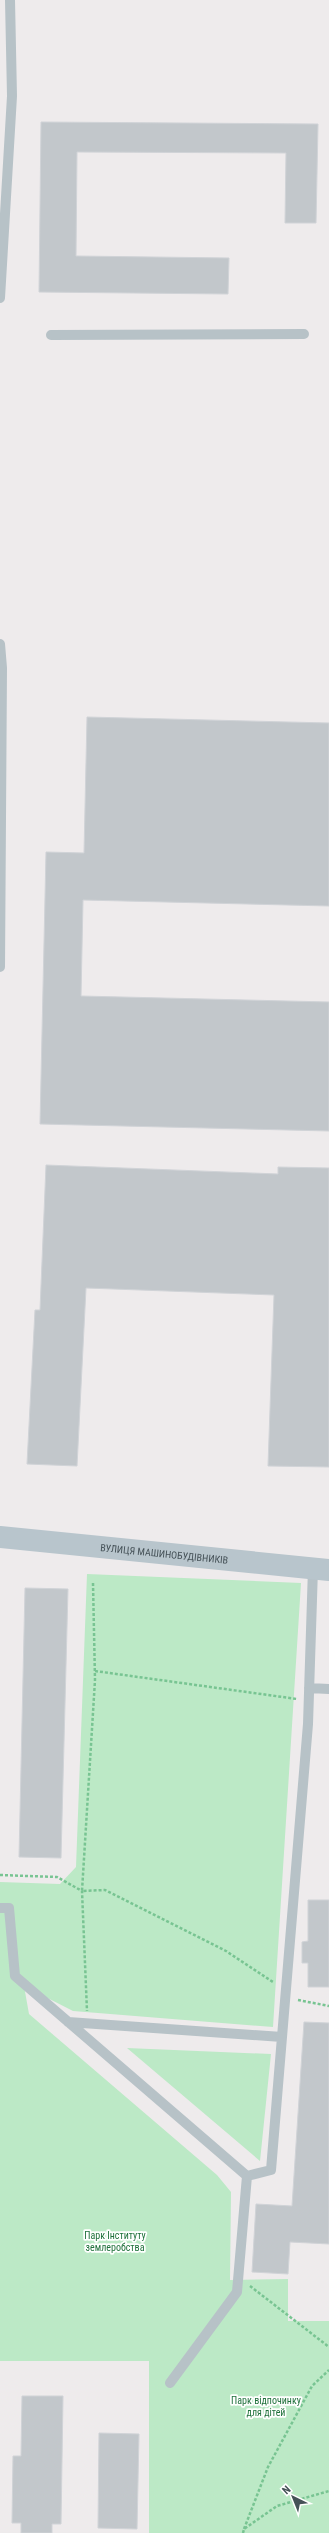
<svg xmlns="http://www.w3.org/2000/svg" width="329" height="2533" font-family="'Roboto Condensed',sans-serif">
  <rect width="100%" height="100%" fill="#eeebec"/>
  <path fill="#bce9c6" d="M87,1574L301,1583L273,2027L73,2011L24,1986L29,2014L217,2175L231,2192L230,2280L288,2279V2321H329V2533H149V2361H0V1882L60,1884L76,1867Z
    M127,2048L271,2054L260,2161Z"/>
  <path fill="#c2c7cb" stroke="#d0d3d7" d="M41,122L318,124L316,223H285L286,153L77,152L76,256L229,258L228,294L39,292Z
    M87,717L329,723V906L83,900L81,996L329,1002V1131L40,1124L46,852L84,853Z
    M46,1165L278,1174V1167L329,1168V1467L268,1466L274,1295L86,1288L77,1466L27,1464L35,1310H40Z
    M25,1588L68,1589L61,1858L19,1857Z
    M308,1900H329V1987H308V1963H302V1942L308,1941Z
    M304,2022L329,2023V2244L290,2242L288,2274L252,2272L256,2204L292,2206Z
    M22,2396H63L61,2524H52V2533H21V2523H12L13,2456H21Z
    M99,2433L139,2434L137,2529L98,2528Z"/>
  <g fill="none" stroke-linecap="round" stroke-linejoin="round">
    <path stroke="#78c492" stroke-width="2.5" stroke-dasharray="3 2" stroke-linecap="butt" d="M93,1583L95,1680L82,1891L105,1890L226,1951L273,1982
      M95,1671L297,1699
      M0,1875L57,1877L82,1891L87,2011
      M298,2000L329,2006
      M250,2286L329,2347
      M244,2529L268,2467L312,2386L329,2370
      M243,2533L244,2529L277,2506L329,2491"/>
    <path stroke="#b7c2c7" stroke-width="10" d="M0,298L12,96L10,0
      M51,335L304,334
      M0,644L2,668L0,967
      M309,1688L329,1689
      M0,1908H9L15,1976L247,2176L271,2170L282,2037L68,2022
      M282,2037L308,1724L313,1568
      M170,2383L237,2292L247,2176"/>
    <path stroke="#b8c5cc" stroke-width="22" id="s1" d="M0,1537L329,1570"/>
  </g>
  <g text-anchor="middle" stroke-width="3.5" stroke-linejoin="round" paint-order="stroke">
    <g font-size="10" fill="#455157" stroke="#fff">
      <text dy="4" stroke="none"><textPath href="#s1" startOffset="165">ВУЛИЦЯ МАШИНОБУДІВНИКІВ</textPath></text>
    </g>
    <g font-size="10" fill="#1e703a" stroke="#fff">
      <text x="115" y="2239">Парк Інституту<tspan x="115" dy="12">землеробства</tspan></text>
      <text x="266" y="2404">Парк відпочинку<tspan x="266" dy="12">для дітей</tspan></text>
    </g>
  </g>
  <g transform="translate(293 2497) rotate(317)" stroke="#ffffff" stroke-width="3" paint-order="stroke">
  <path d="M0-3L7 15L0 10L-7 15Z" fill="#455157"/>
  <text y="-6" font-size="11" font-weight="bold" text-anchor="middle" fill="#455157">N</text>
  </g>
</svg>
